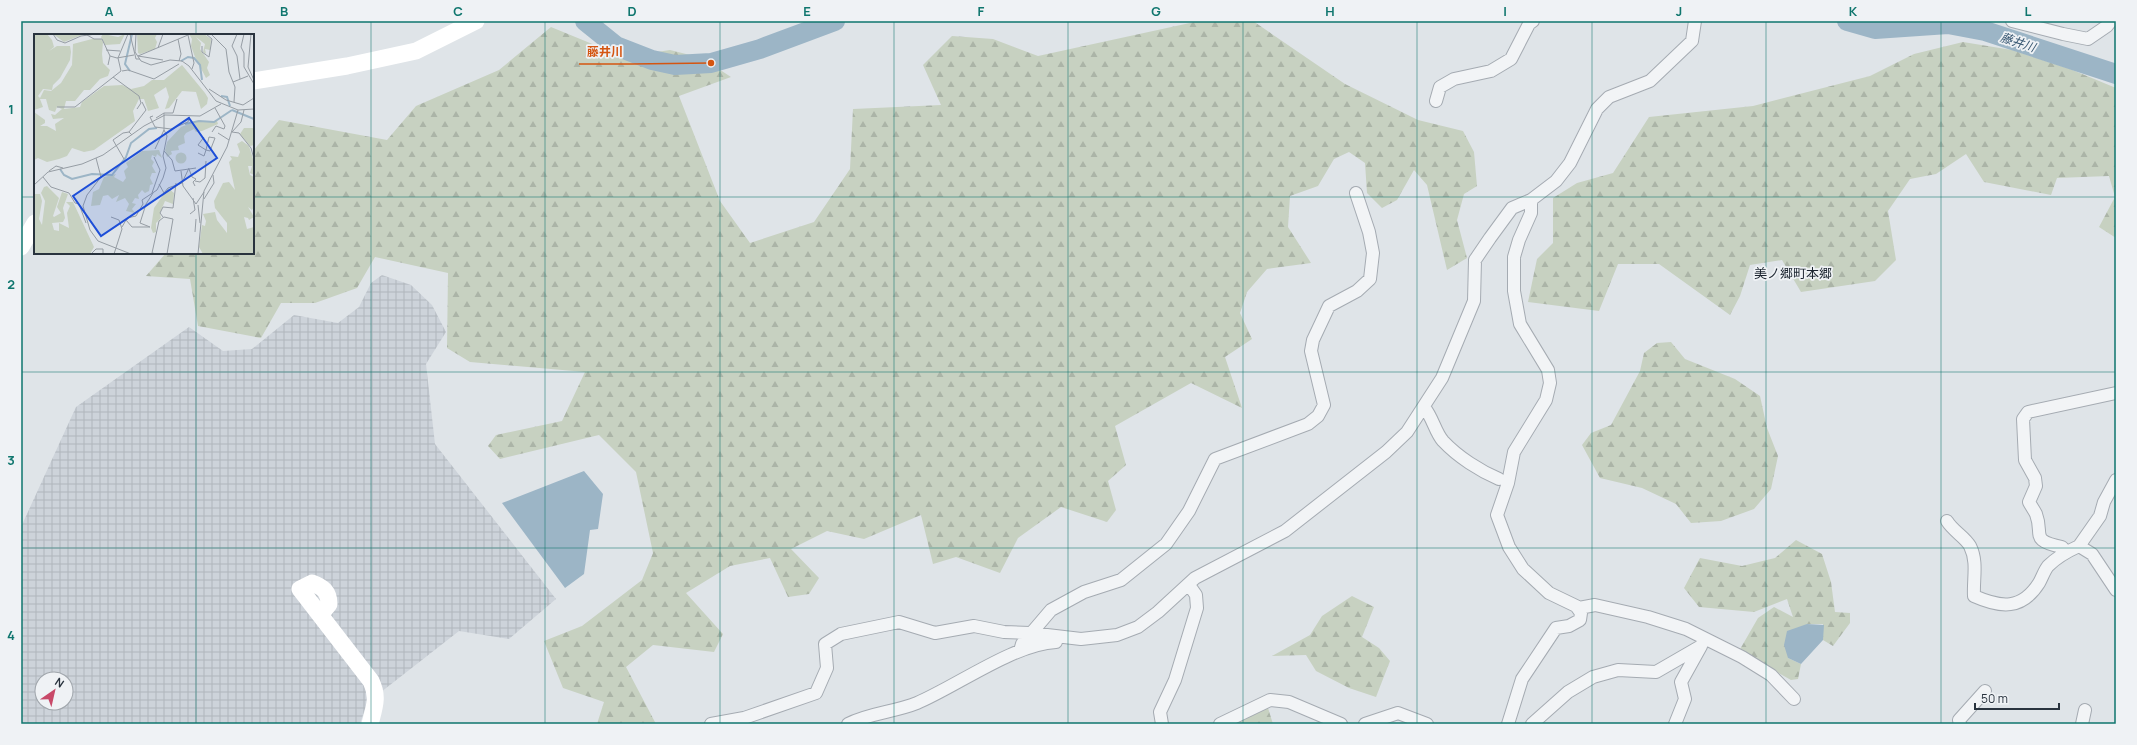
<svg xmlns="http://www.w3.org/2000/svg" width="2137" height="745" viewBox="0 0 2137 745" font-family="Manrope,'Noto Sans JP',sans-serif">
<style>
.industrial{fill:url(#industrial-grid);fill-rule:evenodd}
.forest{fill:url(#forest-firs)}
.water{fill:#9cb5c6}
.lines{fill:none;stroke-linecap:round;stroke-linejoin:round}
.river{stroke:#9cb5c6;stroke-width:20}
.street-casing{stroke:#a5abb2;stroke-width:14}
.street{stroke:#f2f4f6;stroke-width:12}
.secondary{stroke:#fff;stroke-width:17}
.grid{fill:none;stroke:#0f766e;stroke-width:1;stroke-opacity:0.55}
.labels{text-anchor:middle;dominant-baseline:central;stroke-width:3.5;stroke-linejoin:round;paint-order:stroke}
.water-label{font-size:12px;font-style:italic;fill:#355570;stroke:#eff2f5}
.quarter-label{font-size:13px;fill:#1b242f;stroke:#eff2f5}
.inset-river{fill:none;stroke:#9cb5c6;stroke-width:2}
.inset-road{fill:none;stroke:#969da4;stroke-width:1}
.view{fill:#1d4ed8;fill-opacity:0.15;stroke:#1d4ed8;stroke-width:2}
.inset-edge{fill:none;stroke:#29333e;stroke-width:2}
.leader{fill:none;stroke:#d55511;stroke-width:1.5}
.callout-dot{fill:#d55511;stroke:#eff2f5;stroke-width:1.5}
.callout-label{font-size:12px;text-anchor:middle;font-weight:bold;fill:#d55511;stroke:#eff2f5;stroke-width:3.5;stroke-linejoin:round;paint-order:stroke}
.neatline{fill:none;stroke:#0f766e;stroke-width:1.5}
.grid-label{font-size:13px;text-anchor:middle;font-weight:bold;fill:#0f766e}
</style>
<defs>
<pattern id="industrial-grid" width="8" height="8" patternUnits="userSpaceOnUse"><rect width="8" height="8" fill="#cdd3da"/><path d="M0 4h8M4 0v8" fill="none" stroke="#b0b6bc"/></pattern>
<pattern id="forest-firs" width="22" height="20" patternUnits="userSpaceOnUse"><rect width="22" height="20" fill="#c7d1c1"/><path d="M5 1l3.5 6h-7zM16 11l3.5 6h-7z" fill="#abb4a7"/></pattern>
</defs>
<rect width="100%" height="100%" fill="#dfe4e8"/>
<path class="industrial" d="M382,275l29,10 21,20 14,27 -20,32 9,80 121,155 -47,40 -50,-8 -92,72 -7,21h-339v-197l55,-120 113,-80 34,24 29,-2 42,-34 44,8 21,-16 12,-24zM42,679h24v24h-24z"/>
<path class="forest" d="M1199,21h54l92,63 73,36 45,11 11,21 3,34 -13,8 -7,26 10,38 -20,12 -20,-85 -13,-15 -17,30 -15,8 -15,-15 -2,-30 -16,-11 -15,7 -16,27 -28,10 -2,31 23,36 -44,6 -20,23 -7,21 12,26 -27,18 17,51 -51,-25 -76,43 11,39 -18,16 8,29 -9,12 -46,-15 -43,31 -18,35 -44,-16 -23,7 -12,-49 -57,24 -37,-8 -36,18 28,29 -10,16 -21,3 -18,-39 -40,8 -44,27 37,41 -9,18 -61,-7 -27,22 30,57h-59l7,-22 -41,-14 -19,-47 38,-15 60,-46 11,-27 -17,-81 -37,-37 -99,24 -12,-13 8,-11 66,-14 23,-49 -115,-10 -23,-14 1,-75 -73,-16 -18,31 -42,15h-34l-20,35 -63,-12 -8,-47 -44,-3 20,-23h87v-102l26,-31 108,20 29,-34 83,-36 52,-43 73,30 46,-7 32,8 29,19 -52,19 41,105 30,42 64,-21 36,-53 3,-60 88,-4 -18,-40 29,-29 41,3 45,17z
M1963,42l49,8 58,19 46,19v150l-17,-11 16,-30 -6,-21 -52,2 -6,17 -67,-13 -18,-28 -30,20 -26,5 -22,32 8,49 -21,21 -74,11 -19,-32 -32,5 -10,31 -10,19 -71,-51h-41l-19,47 -71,-9 9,-43 16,-16v-45l24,-15 36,-10 36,-56 104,-11 117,-30 44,-22z
M1671,342l14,17 50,20 25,17 7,32 11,28 -7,33 -17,20 -33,12 -30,2 -15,-19 -34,-16 -42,-10 -18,-33 9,-12 20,-8 29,-54 4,-18 13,-10z
M1796,540l26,14 9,28 4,30 15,1v10l-17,23 -10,-6v-16h-16l-19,34 13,6 -3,15 -7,1 -52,-29 19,-33 16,-11 19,10 -6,-18 -33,13 -55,-5 -15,-19 16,-30 42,8 33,-8z
M1352,596l22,11 -12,30 17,11 11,13 -14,36 -27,-9 -33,-17 -10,-16 -34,1 38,-21 12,-19z
M1268,708l5,16h-44z"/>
<path class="water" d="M584,471l19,23 -5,35 -8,1 -6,44 -19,14 -63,-85z
M1807,624l17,1 -1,15 -22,24 -13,-6 -4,-13 3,-14z"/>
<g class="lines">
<path class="river" d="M585,21l31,25 36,14 23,5 36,-2 49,-14 75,-28
M1847,21l28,8 73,-5 37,7 131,43"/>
<g class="street-casing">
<path id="street" d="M2012,21l51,13 25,5 19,-13 4,-5
M1436,101l4,-14 14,-8 37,-8 20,-12 18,-35 4,-3
M1424,407c9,11 11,25 19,34 15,16 37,30 56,38
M1947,521c6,10 18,16 23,25 8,16 3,33 4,50 27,12 48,14 65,-13 3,-5 5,-12 9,-17 8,-8 20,-15 31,-20l13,8 24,36
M2079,546l21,-30 4,-14 12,-22
M2066,552l-4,-5c-33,-7 -18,-12 -26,-33 -2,-4 -5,-8 -7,-12l7,-16 -1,-8 -10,-18 -2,-41 5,-7 88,-19
M1579,608l16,-3 53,12 38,12 56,28 29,18 23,24
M1020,651l2,-7 29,-34 33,-18 37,-12 45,-36 23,-33 26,-52 93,-35 10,-8 6,-11 -13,-54 2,-11 16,-34 28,-15 13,-12 3,-26 -4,-21 -13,-39
M711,724l33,-6 72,-25 11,-25 -2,-24 16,-10 58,-12 36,11 39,-7 30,6 26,1 51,6 36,-4 21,-8 20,-15 37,-34 90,-47 101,-79 21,-20 35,-54 32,-77 1,-41 15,-22 22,-30 19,-8 25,-19 14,-18 27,-54 12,-12 41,-16 42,-40 3,-20
M848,724c21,-11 47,-12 69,-21 40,-17 97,-59 139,-61
M1162,724l-2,-12 15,-32 22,-72 -1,-13 -7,-10
M1220,724l50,-24 19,2 52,22
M1365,724l33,-11 29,11
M1508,724l14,-45 34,-51 13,-2 11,-6 1,-7 -5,-7 -27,-13 -26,-24 -14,-22 -12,-32 11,-32 6,-31 32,-52 4,-17 -2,-13 -28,-46 -6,-33v-34l5,-17 12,-27v-13
M1532,724l36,-32 25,-15 25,-7 38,2 45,-26 3,-7
M1675,724l10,-25 -4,-17 20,-36
M1960,724l-1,-4 26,-29
M2082,724l3,-14"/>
</g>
<use href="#street" class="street"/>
<path class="secondary" d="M253,81l94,-15 69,-15 60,-30
M21,247l14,-24
M320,615l9,-11c0,-12 -6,-17 -17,-21l-12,6 71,92c8,16 3,27 -1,43"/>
</g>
<path class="grid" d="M196,21v14M371,21v703M545,21v703M720,21v703M894,21v703M1068,21v703M1243,21v703M1417,21v703M1592,21v703M1766,21v703M1941,21v703M21,197h14M253,197h1863M196,253v471M21,372h2095M21,548h2095"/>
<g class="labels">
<g class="water-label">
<text transform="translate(2018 42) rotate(18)">藤井川</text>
</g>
<g class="quarter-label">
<text x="1793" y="273">美ノ郷町本郷</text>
</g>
</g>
<g transform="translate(34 34)">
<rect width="220" height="220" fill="#dfe4e8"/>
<path d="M0,0h13l5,6 2,7 -5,4 8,-5h13l1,6 -1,8 -10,18 -7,7 -1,5 -9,-1 -5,7 2,2 4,-8 7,1 10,-8 11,-18 1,-21 19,-5h9l2,3 -1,12 1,9 7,7 -2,6 -8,3 -10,11h-6l-9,11h-9l-2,8 16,-2 2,-5 22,-16 18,-1 9,4 13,-3 8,-6h12l18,-15 23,28 3,5 -1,6 -6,5 -5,-17 -14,-1 -13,17 -4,1 4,-12 -3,-10 -12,8 5,13 -11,3 -4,-12h-5l-6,12 2,10 -41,29 -10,2 -12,-4 -5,8 -8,3 -12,3 -9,-4 -4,2v-48l11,8v3l-5,3h7l9,5 -1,-7 9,-6 -11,1 -2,-5 4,1 7,-6 -5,-2 -2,5 -6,-2 -3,-11h-6l3,8 -9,3zM19,0h29v1l-18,7zM69,0l15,3 7,-3 -5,10 -15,1 -4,-8zM103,0h20l-2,4 2,4 -2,7 -15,5 -2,-1zM155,0h15l7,5 -1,11 -5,-1 1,5 -3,-2 2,-8 -9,-7 5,6 -1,6 9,13 -2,6 3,7 -4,3 -11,-21 -4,-11 1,-7zM163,87h20l1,3 -16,7 -6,1 -2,-3 -8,4 -2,3 1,7 -7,3 1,4 -8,1 1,3 -5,3 -2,-7 2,-8 14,-15zM210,94h10v17l-4,1 -10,-12zM208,107l7,5 5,16v13l-4,-2 2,-7h-4l2,9 4,2v30l-2,3 -4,-3 6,10 -5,3 -1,-2 -4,-1 3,12 7,-2v27h-51l-4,-7 3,-22 3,1 1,-5 -3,-7 12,-2 2,8 10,13v-10l-12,-15 -1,-7 9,-18 6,-1 6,8 -6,-28 3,-3 -2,-3 8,1 2,-5 -3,-8zM125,116l3,8 -5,-4 -1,3 -4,-2 -1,4 3,3 -2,4 4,7h-4l-2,5 3,6 -3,1 -1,6 -4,2 -3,-3 -4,5 1,4 -4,-1 -3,5 4,1 -4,5 3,4 -9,-2 3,-7 -4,-6 -9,4 3,-7 -7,4 -4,-4 -5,1 -3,9 -9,1 2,-14 6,-3 5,-12 12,-3 -2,3 9,5 3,-4 -2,-7 4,-4 -2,-4 16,-12zM141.5 124a5.5 5.5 0 1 1 11 0a5.5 5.5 0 1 1-11 0ZM13,152l12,12 -6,18 1,1 7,-4 -4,-6 5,-15 6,2 -5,14 2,10 -2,4 -11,1 2,7 5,1v-8l10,5 -2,-15 3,-7 -4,-4h7l21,45 -4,7h-56v-60h6l2,7 -3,18 3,6 3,-24 -4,-8 3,-6zM134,154l6,5 -1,11 -8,-3 -5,12 1,5 -5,5v9l-3,1 -2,-5 3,-20z" fill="#c7d1c1"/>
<path class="inset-river" d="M147,27l7,-4 6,1 6,7 2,15M96,37l-5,-7 7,-30M187,62l6,1 3,9M198,76l22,9M151,90l14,-3 15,1 18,-12M26,135l4,6 8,4 20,-5 20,1 14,-18 5,-14 18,-14 8,-1"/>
<path class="inset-road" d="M19,0l4,6 8,3 16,-7 15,-2M96,0l6,25h4M102,0l-1,18 6,9 10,4 19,-5 12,1 7,5 27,35 22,9 16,-1M177,0l15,15 3,23 6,15 -1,15M203,0l-5,12 5,10 3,23M210,0l-3,13 3,6v14l10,17M217,0l-3,33 6,13M53,1l7,4h8l8,17M154,1l6,28 -2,6M144,5l3,15 -2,7M168,12v6l7,5 3,-18 -6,-5M124,14l5,-14M72,16l14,1M129,26l-25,-4 50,-21M74,31l2,-9 7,2 17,-3M88,37l6,-1 26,9 25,-15M79,43l26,19 2,7 -4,6M199,48l15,-6M175,55l17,11 17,5 11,-7M23,73h18l46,-36 -3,-13 10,-24M181,74l10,18 -1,3M130,79h9l4,-14M119,82l-3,1 5,10 16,2 17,-7 1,-5M95,98l17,-22 -4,-8M178,98l4,-6 8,3M198,98l7,1 12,15 3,11M198,98l9,-10 3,-12M184,99l11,7M170,103l-6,8 8,5M121,115l9,-19v-17l-8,5M130,117l8,9 3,11 21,-3M164,119l6,3 2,-6 4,1 5,-13 -6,-1 -3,13M62,124l5,19 -14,18 -4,11 7,24 8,11 33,13M90,125l-11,-19 10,-7 6,-1 3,3M155,135l3,8 4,2 -3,3 2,4M15,137l7,-5 7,2M147,137l2,15 13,18 8,-12M9,143l8,10 18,6 6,10 4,1 7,19M161,147l5,1 5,-4 1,-17M125,150l5,9 4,-5 14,-5 7,-15M0,151l14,-13 34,-8 21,-9 41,-29 21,-11 35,1 21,-12M118,159l8,-23 -6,-13M170,165l10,-16 -1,-8M164,171l2,18M156,180l5,-4 -2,-12M77,183l8,3 3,9 -8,25M129,183l-3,-4 3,-6 10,1 3,-25M93,186v-2l9,-2 7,-12 -1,-4 15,-10 6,-12 3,-10 -3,-12 4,-20 -3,-6M88,193l4,-7 6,7h18l-10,-4 6,-19 7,-11M161,198l1,-13M57,220l5,-5h7v5M123,220l-5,-1 7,-32 5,-4 9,2 -6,35M164,220l6,-63 23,-44 11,-37"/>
<path class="view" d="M155,84l28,40 -116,78 -28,-40z"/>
<rect width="220" height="220" class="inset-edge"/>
</g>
<path class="leader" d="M711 63L631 64H579"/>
<circle class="callout-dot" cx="711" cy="63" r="4"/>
<g class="callout-label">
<text x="605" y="56">藤井川</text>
</g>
<rect width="2137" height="745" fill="none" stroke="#eff2f5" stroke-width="44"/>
<g transform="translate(54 691) rotate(34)"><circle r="19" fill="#eff2f5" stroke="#a0a6ac"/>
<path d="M0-3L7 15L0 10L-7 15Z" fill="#c84969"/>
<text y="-6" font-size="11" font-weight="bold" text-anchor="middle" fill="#29333e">N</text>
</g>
<path d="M1975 703v6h84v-6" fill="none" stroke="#29333e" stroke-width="2"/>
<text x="1981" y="703" font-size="12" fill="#29333e" stroke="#eff2f5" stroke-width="3" paint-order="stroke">50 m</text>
<rect x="22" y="22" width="2093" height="701" class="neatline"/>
<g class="grid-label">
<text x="109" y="16">A</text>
<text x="284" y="16">B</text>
<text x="458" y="16">C</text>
<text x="632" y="16">D</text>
<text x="807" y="16">E</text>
<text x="981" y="16">F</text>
<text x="1156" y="16">G</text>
<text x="1330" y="16">H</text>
<text x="1505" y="16">I</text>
<text x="1679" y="16">J</text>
<text x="1853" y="16">K</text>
<text x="2028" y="16">L</text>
<text x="11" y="114">1</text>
<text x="11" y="289">2</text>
<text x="11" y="465">3</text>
<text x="11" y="640">4</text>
</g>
</svg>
